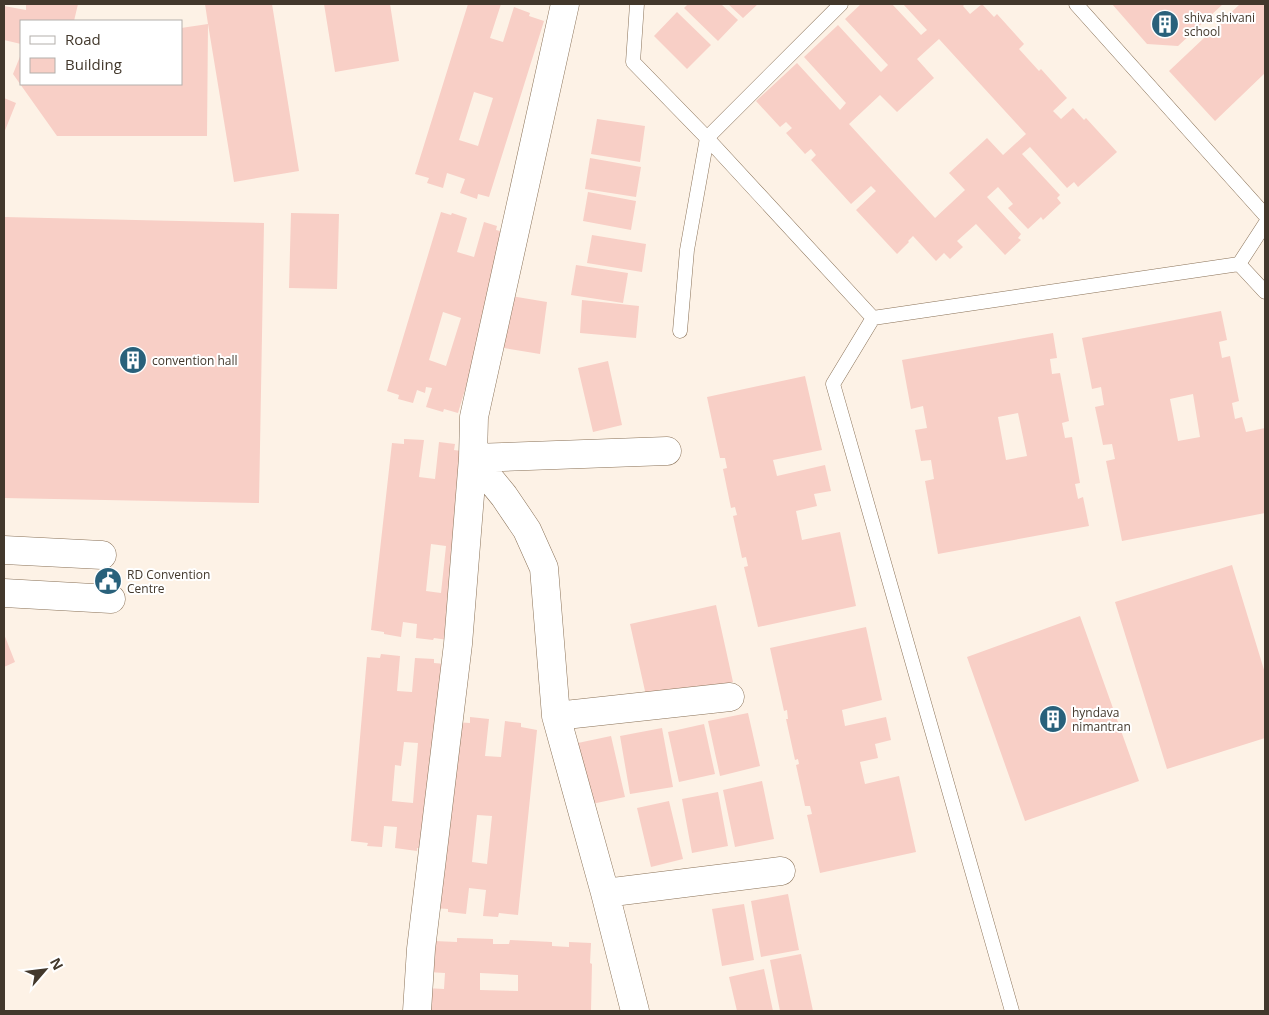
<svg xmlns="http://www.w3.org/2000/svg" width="1269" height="1015" viewBox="0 0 1269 1015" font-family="'Open Sans',sans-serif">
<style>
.building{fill:#f8cfc6;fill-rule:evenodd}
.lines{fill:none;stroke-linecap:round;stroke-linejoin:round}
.service-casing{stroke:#8a7258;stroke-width:15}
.minor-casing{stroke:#8a7258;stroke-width:29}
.service{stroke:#fff;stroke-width:14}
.minor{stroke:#fff;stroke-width:28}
.labels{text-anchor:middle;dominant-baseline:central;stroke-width:4;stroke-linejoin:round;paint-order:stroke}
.poi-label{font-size:12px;fill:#42382c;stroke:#fff;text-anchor:start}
</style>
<rect width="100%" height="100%" fill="#fdf2e6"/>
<path class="building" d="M26,4h52l-4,17h-53v23l-17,-4v-34l22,4z
M205,4h67l27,167 -65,11 -26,-158 -1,112h-150l-44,-62 8,-20v30h160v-56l27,-4z
M324,4h66l9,57 -64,11z
M468,4h33l-11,34 13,4 11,-35 16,6 -1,3 15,5 -55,176 -11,-3 -1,5 -17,-6 5,-14 -18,-6 -4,15 -16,-5 2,-5 -14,-4zM474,92l19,6 -15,48 -19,-6z
M688,4h33l17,16 -20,21 -34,-33z
M728,4h30l-15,14z
M861,4h31l29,31 6,-5 -24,-26h62l-2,2 7,8 12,-10 12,13 3,-3 27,30 -5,5 20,22 2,-2 26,29 -14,13 8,8 12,-11 11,12 2,-2 31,34 -39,35 -4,-5 -7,6 -37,-41 -8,7 38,41 -3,3 4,5 -18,17 -2,-3 -13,12 -20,-21 5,-4 -15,-17 -11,10 34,37 -3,4 3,2 -16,15 -29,-31 -19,17 6,6 -13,12 -6,-6 -8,8 -23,-25 -5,5 1,1 -12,12 -41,-44 20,-19 -5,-5 -20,18 -40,-44 5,-5 -5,-6 -6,5 -19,-21 6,-5 -6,-6 -6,5 -24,-26 41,-38 43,47 6,-7 -42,-46 34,-32 43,47 7,-7 -43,-46zM939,39l87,95 -23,21 -16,-17 -38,35 16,17 -30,28 -86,-94 31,-29 17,17 37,-34 -17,-19z
M1112,4h111l-45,42 -31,-2z
M1240,4h25v69l-50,48 -46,-50z
M677,12l34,33 -24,24 -33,-33z
M4,98l12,5 -12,30z
M597,119l48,7 -5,36 -49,-8z
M590,158l51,9 -5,30 -51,-8z
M588,192l48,9 -5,29 -48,-9z
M441,212l10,3 1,-2 15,5 -10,34 17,5 10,-35 13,4 -1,4 16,4 -54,179 -14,-4 -1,3 -17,-5 6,-19 -6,-1 -1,6 -8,-3 -4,13 -15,-4 1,-4 -12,-4zM443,312l18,6 -15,48 -17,-6z
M291,213l48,1 -2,75 -48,-1z
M4,217l260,6 -5,280 -255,-5z
M592,235l54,9 -4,28 -55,-9z
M576,265l52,8 -5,30 -52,-8z
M505,295l42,7 -7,52 -42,-7z
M582,300l57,6 -3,32 -56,-5z
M1221,311l6,29 -8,2 3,16 8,-2 9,45 -7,2 3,16 7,-2 4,15 19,-4v85l-143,28 -16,-80 9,-2 -3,-15 -9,1 -8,-38 9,-2 -3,-18 -9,2 -10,-51zM1193,394l7,43 -22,4 -8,-42z
M1053,333l4,25 -7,1 2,15 8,-1 9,48 -7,2 3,15 7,-1 8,46 -5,1 3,15 5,-2 6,29 -151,28 -13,-73 9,-2 -3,-19 -10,1 -6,-31 12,-2 -4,-22 -12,3 -9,-49zM1018,413l9,43 -21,4 -8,-43z
M608,361l14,64 -29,7 -15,-64z
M805,376l17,74 -49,10 4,16 48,-11 6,26 -17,3 3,12 -21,5 6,29 38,-8 16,74 -98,21 -14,-60 4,-1 -2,-9 -4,1 -9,-42 4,-1 -2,-8 -4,1 -8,-39 4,-1 -2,-10h-5l-13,-61z
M404,439l20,1 -5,37 16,2 4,-37 16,2 -1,6 15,2 -21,188 -14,-2 -1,2 -17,-2 1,-14 -14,-2 -2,15 -17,-3v-2l-13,-2 21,-187 12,1zM431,544l15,2 -5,47 -15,-2z
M1232,565l33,108v65l-98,31 -52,-167z
M716,605l17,77 -86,18 -17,-76z
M1080,616l59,165 -114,40 -58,-164z
M866,627l16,73 -40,10 3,16 41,-9 5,23 -16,4 3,14 -18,4 5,22 34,-8 17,76 -96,21 -13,-58 5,-1 -2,-8h-5l-9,-41 3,-1 -1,-5 -3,1 -9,-41h2l-1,-9 -3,1 -14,-63z
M4,634l11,28 -11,5z
M381,654l19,2 -3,35 15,1 3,-34 19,1v4l12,1 -17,185 -12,-1v3l-22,-3 2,-21 -13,-1 -2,21 -15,-1 1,-3 -17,-2 16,-184 13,1zM404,742l14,1 -5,60 -21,-2 3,-36 6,1z
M748,713l12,53 -40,10 -12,-55z
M470,717l19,2 -4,37 16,1 4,-36 16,2v4l16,3 -19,185 -19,-2 -1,4 -15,-1 3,-26 -17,-2 -3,26 -18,-2v-3l-13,-1 20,-186 15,1zM477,815l15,1 -5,48 -15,-2z
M704,724l11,50 -36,8 -11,-50z
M662,728l11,59 -43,7 -10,-58z
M611,736l14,61 -38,8 -14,-61z
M762,781l12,58 -39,8 -12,-57z
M718,792l10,54 -36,7 -10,-54z
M669,801l14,58 -32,8 -14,-59z
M788,894l11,56 -38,7 -10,-56z
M744,904l10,56 -32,6 -10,-57z
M457,938l36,1v5h16l1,-4 42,2v4l17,1v-5l22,1 -1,20 2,1 -1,47h-160v-5l-5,-1v-17l18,1 1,-16 -18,-1 7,-31 23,1zM480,973l38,2v16l-38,-1z
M801,954l12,57h-33l-10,-51z
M764,969l9,42h-36l-8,-34z"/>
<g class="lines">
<g class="service-casing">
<path id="service" d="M637,4l-4,58 74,76 134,-134
M1076,4l189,211
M707,138l166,180 -40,66 179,627
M1239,264l26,-40
M873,318l366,-54 26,28
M680,331l7,-81 20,-112"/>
</g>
<g class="minor-casing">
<path id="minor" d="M473,458l31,38 23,34 17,38 12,148 49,177 30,118
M473,458l194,-7
M4,550l98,5
M4,593l107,6
M556,716l174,-19
M605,893l176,-22
M417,1011l4,-62 37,-305 15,-186 1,-41 91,-413"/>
</g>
<use href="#service" class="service"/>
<use href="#minor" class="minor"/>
</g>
<defs>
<g id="building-disc" transform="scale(1.4375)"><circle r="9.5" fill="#29617b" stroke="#fff"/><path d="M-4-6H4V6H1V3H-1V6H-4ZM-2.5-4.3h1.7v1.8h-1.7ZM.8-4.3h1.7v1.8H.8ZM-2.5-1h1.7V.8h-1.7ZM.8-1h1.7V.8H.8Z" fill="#fff"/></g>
<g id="civic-disc" transform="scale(1.4375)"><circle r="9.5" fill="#29617b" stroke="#fff"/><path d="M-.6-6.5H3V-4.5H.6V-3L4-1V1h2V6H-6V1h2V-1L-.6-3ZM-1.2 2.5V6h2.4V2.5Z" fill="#fff"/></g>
</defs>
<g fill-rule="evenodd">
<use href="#building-disc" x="1165" y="24"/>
<use href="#building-disc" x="133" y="360"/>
<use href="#civic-disc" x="108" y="581"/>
<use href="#building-disc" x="1053" y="719"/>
</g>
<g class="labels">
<g class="poi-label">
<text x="1184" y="17">shiva shivani<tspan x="1184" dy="14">school</tspan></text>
<text x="152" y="360">convention hall</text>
<text x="127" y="574">RD Convention<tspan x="127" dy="14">Centre</tspan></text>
<text x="1072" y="712">hyndava<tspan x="1072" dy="14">nimantran</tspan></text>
</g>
</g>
<rect width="1269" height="1015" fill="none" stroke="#42382c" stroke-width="10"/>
<rect x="20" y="20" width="162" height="65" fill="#ffffff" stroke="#b3afab"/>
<rect x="30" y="36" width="25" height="8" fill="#ffffff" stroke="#b3afab"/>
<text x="65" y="45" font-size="15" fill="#42382c">Road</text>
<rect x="30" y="58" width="25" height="15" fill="#f8cfc6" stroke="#b3afab"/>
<text x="65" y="70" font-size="15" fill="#42382c">Building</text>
<g transform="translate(45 970) rotate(62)" stroke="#ffffff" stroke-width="4" paint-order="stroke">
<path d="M0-4L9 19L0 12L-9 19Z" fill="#42382c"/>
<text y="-8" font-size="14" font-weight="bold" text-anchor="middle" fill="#42382c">N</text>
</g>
</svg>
